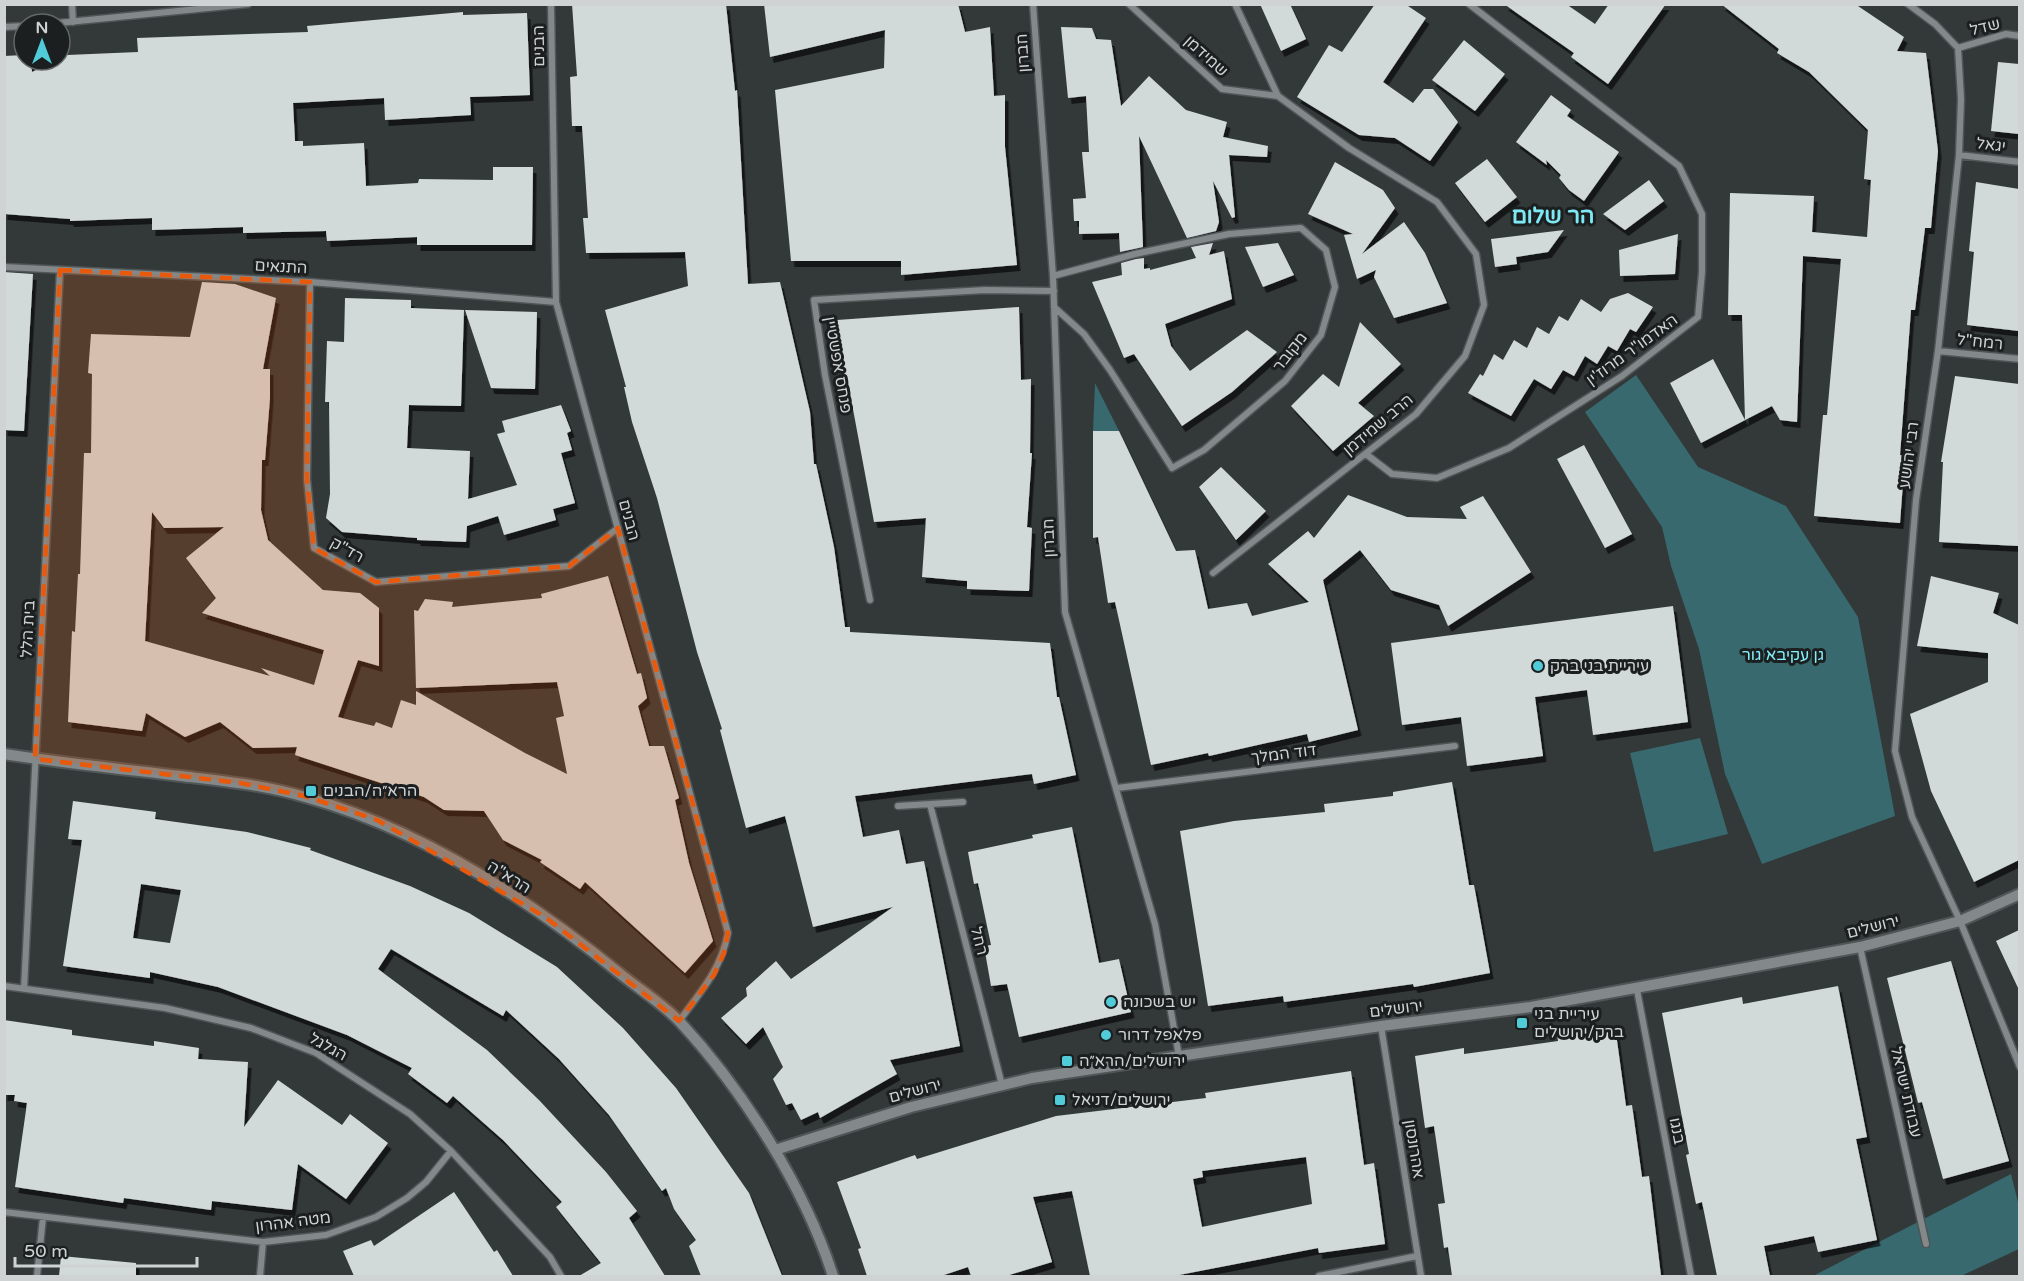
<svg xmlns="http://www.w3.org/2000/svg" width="2024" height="1281" viewBox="0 0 2024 1281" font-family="'Varela Round','Noto Sans Hebrew',sans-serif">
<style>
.green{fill:#37696f}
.building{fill:#d2d9d9;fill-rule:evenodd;filter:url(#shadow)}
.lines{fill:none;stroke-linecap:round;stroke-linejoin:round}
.minor-casing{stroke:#505556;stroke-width:9}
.tertiary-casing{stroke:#505556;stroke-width:14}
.minor{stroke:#83898a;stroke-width:6}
.tertiary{stroke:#83898a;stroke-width:10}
.marked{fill:#e8590c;fill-opacity:0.2;stroke:#e8590c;stroke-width:4.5;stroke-dasharray:12 8;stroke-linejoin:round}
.poi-dot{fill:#52cbd9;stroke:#1c1f1f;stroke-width:2}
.labels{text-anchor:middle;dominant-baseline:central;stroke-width:6;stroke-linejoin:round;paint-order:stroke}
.street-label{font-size:16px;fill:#cfd3d3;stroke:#1c1f1f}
.park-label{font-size:16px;fill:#83effb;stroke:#1c1f1f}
.poi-label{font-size:16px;fill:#cfd3d3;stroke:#1c1f1f;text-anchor:start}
.district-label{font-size:22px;font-weight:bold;fill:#7ee9f5;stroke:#1c1f1f}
</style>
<defs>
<filter id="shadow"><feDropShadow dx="3.5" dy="6" stdDeviation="0" flood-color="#0009"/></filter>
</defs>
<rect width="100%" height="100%" fill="#333839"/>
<path class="green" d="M1636,375l62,92 88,39 72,111 37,199 -133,48 -37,-90 -26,-125 -28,-83 -9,-39 -77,-115z
M1095,383l24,48h-26z
M1700,738l28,96 -74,18 -24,-99z
M2011,1174l8,32v43l-58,27h-148z"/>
<path class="building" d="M572,4h154l9,87 2,-1 11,194 32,-2 30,130 4,52h2l18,83 11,80h5v5l200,11 7,54h2l17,78 -42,9 -2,-10 -177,22 8,41 36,-7 7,34 18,-3 36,185 -70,14 7,14 -77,44 -2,-6 -17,8 -9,-17 -6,2 -13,-26 10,-12 -20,-40 -17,17 -25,-26 26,-22 -1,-8 30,-27 15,18 102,-72 -80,20 -28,-111 -39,12 -26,-98 2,-1 -25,-77 -40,-154 -25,-76 -8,-35h2l-21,-77 83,-24 -3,-34 -99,1 -3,-35h5l-6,-92h-10l-2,-49 7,-1z
M764,4h194l7,28 25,-5 4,69 11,-1v52l12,118 -116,10v-14h-110l-16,-171 109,-22 1,-38 -115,27z
M1260,4h30l16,35 -25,12z
M1375,4h30l21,14 -43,64 30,21 11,-14h9l25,33 -28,39 -35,-23 -36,-3 -62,-38 32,-52 13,7z
M1504,4h62l29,20 14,-20h57l-58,80 -37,-27 3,-4z
M1721,4h134l49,33 -7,14 29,2 12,98 -7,77h-6l-10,82h-4l-11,145 5,1 -5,67 -86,-7 9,-101h4l14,-156 -38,-3 -6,166 -17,-2 -8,-14 -71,37 -31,-60 43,-24 32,61 -3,-105h-14l2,-122 84,3 -2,36 55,5 4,-57 -7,-1 4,-49 -59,-58 -32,-19 2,-4z
M463,12v3l64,-2 3,82 -60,2 1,18 -86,5 -1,-22 -91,5 2,38h8v5l61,-3 2,43 52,-3 1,-4 74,1v-13h40l-1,78h-115v-8l-90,4 -1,-10 -83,2v-6l-91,3v-12l-82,3v-2l-66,-5v-158l20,-1v5h7l1,12 35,-17 71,-3 -1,-14 171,-6 -1,-6z
M1061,27l31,1 4,11 15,1 10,66 28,-30 37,34 41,12 -4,15 45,9 -1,11 -38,-2 6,62 -3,1 -19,-37 6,41 -3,9 -29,7 -48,-102 4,111 -23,5 -1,-19 -40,1v-13h-5l-1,-22 13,-1 -4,-46h7l-3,-56 -18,2z
M1464,40l41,34 -30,37 -43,-31z
M1998,62l21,2v70l-28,-3z
M1551,95l20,15 -4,6 52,36 -35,49 -15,-11 -10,-12 2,-3 -15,-15 1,5 -31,-23z
M1487,159l30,38 -32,25 -30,-39z
M1335,162l48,28 12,18 -33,46 42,-32 21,31 22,50 -53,15 -20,-41 2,-7 -19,9 -13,-44 9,-1 -45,-20z
M1649,180l15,21 -39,29 -22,-16z
M1976,182l43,7v142l-52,-6 7,-73 -5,-1z
M1564,230l-16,22 -32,5 1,7 -22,3 -4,-28z
M1678,234l-3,40 -55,2 -1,-26z
M1213,243l-4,12 15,-4 8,48 -67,25 6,22 19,25 57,-41 30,22 -45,40 -50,34 -48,-72 -10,4 -32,-76 30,-7 -1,-12 15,-4 8,-1v11l6,-1v2l46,-12 -5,-11z
M1278,243l16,32 -31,12 -18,-40z
M4,272l29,2 -9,157 -20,-1z
M202,282l33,2 41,14 -13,71h7v29l-5,62h-3l-1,50 7,30 55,50 37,3 19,15v58l-21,-6 -20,57 36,9 2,-4 16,6 9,-28 15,5v-14l109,62 42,21 -11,-56 8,-2 -7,-34 -141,6 -2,-78 4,1 7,-12 28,3 -1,5 90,-9 -1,-4 67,-18 29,98 4,-1 6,25 -9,8 11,40h15l15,52 -4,2 14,63 24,78 -28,32 -100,-91 -5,7 -40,-27 2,-2 -39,-20 -19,-29 -40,-1 -20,-13 -129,-42 2,-8 -44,1 -33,-26 -35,15 -39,-24 -4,18 -74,-9 4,-91 3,1 3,-58h2l4,-121h7l1,-79 -4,-1 3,-39 99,3zM152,512l12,16 60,-1 -38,31 30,40 -14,15 122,37 -10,35 -53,-17 9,8 -125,-35z
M1628,293l25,14 -17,25 -6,-3 -13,22 -9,-5 -11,18 -12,-8 -11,20 -11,-6 -12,19 -17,-10 -23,37 -43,-23 12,-19 3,2 11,-22 9,6 11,-20 13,8 10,-21 12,7 10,-18 9,5 13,-22 20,13 9,-13z
M345,298l66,2v8l53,2 -3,96 -52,-1 -2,43 63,3 -2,48 49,-14 -20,-51 8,-2 -3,-11 59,-16 10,26 -4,2 5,17 -11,3 14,50 -22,6 3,11 -52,15 -6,-19 -31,10 -1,16 -49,-2v-2l-75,-6 -16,-14 4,-24 -1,-92h-4l2,-61 17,1z
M1019,307l2,73 10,-1 -1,74h2l-5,74 5,1 -3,63 -62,-2v-8l-45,-4 4,-59 -52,4 -27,-145 -4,1 -6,-58z
M465,310l72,2 -2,77 -44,-1z
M1360,322l41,42 -43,39 16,13 -41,35 -42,-45 32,-32 16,13z
M1955,376l64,8v162l-80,-4 4,-80h-2z
M1093,431h26l57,120 19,-1 13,59 39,-6 5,13 57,-14 -41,-38 40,-33 6,7 34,-43 59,22 60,2 -7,-12 23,-11 48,76 -83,54 -9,-21 -48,-15 -31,-40 -37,30 35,150 -49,12 -2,-8 -98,22 -1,-3 -57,12 -36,-163 -7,1 -10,-66 -5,1z
M1584,445l48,89 -27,14 -48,-89z
M1221,467l45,44 -30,29 -37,-53z
M1931,576l68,17 -6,20 26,12v235l-45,22 -43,-91 -21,-77 78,-32v-29l-71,-7z
M1673,606l15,116 -95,13 -6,-45 -52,7 8,59 -76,10 -6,-49 -59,8 -11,-82z
M1452,782l17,103h5l16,88 -76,14 -1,-3 -129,18 -1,-6 -75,10 -28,-175 54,-10 91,-9 -1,-8 69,-8v-4z
M73,801l83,11 -1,7 92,13 64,16 -1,2 100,36 59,27 88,54 66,61 53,60 73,105 33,83h-81l-12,-30 7,-6 -22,-31 -8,-21 -4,3 -53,-76 -50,-56 -53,-49 -3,6 -112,-67 -13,20 109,81 52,50 67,72 31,39 -8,7 36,58h-86l22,-13 -45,-56 6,-5 -59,-62 -50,-44 -6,7 -39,-29 4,-6 -65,-33 -129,-48 -68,-15v6l-87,-12 19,-126 -14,-1zM141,884l40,6 -11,53 -37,-5z
M1072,827l27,136 20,-4 12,53 -112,25 -12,-53 -16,2 -7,-40 7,-1 -13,-62 -4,1 -6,-32 65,-14 -1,-3z
M2019,930v60l-23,-49z
M1951,961l58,200 -66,18 -21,-77 -4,1 -31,-125z
M1838,986l29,151 -11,2 21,101 -59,12 -4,-16 -50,10 6,30h-53l-15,-74 -6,2 -10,-49 3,-1 -27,-141 80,-16 1,7z
M4,1020l68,10v5l82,11v-5l45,7 -1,11 50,3 -4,65 34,-47 64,45 8,-11 38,29 -42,56 -48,-35 -6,46 -80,-9 -1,9 -87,-12 -1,5 -108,-16 12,-84 -13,-2 1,-6h-11z
M1615,1026l11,80 6,-1 10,72 7,-1 12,100h-209l-4,-29 -4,1 -6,-44 7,-1 -11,-77 -9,2 -10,-72 49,-8v6l94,-13 -1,-7z
M1351,1071l13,94 10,-2 11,81 -66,9 -1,-5 -144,28h-84l-18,-85 -39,6 19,65 -46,14h-35l-3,-9 -27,9h-74l-9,-27 3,-1 -24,-66 78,-27 2,4 139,-43 150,-18 -1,-5zM1306,1157l6,47 -110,23 -9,-48 10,-2 -1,-6z
M454,1192l40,60 3,-2 16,26h-159l-11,-25 28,-11 3,6z
M61,1256l75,7v13h-77z"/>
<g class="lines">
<g class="minor-casing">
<path id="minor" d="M72,4l1,18
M551,4l5,298 172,631c-7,36 -27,59 -49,88
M1033,4l20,272 12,336 90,312 24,132
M1129,4l93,85 56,7
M1908,4l27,20 23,24 3,51 -2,56 -21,196 -22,149 -21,251 17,66 48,104 60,146
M48,24l200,-20
M4,27l20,-1
M1958,48l48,-14 14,2
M1959,155l61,7
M4,267l306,15 246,20
M1053,276l82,-22 94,-20 72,-6 25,22 9,37 -14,48 -36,46 -81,69 -32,18 -62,-98 -26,-36 -30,-27
M310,282l-3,197 7,69 62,34 193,-16 49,-38
M1938,351l82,8
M1366,454l26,20 45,4 72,-30 113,-72 76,-59 4,-45v-58l-23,-48 -210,-162
M1213,573l203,-159 49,-58 19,-51 -8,-51 -39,-52 -88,-54 -71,-52 -43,-92
M870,600l-45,-225 -11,-75 171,-10 69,1
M1117,788l338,-42
M930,804l72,281
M898,806l65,-4
M1860,947l66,297
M4,986l161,22 86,20 65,25 94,61 41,37 99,106 11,19
M24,989l36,-719
M1637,990l54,286
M1381,1026l40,250
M4,1212l259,30 63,-7 50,-18 31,-19 19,-16 25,-31
M37,1276l6,-59
M260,1276l3,-34
M1319,1276l98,-20"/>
</g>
<g class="tertiary-casing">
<path id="tertiary" d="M4,754c59,9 118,15 177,22 42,5 84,9 124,21 117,32 225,103 318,179 19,15 41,29 57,46 63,68 125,166 153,254
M775,1150l136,-43 121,-29 349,-52 150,-19 329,-60 100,-26 60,-27"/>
</g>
<use href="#minor" class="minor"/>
<use href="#tertiary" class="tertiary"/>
</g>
<path class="marked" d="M60,270l250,12 -3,197 7,69 62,34 193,-16 49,-38 110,405 -4,20 -10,22 -35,46 -134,-104 -168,-97 -73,-24 -64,-13 -205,-24z"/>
<g class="poi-dot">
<circle cx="1538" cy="666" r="6"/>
<rect x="305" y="785" width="12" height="12" rx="3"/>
<circle cx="1111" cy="1002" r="6"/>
<rect x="1516" y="1017" width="12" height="12" rx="3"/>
<circle cx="1106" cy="1035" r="6"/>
<rect x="1061" y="1055" width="12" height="12" rx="3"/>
<rect x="1054" y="1094" width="12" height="12" rx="3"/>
</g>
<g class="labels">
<g class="street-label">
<text transform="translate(1985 27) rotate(-14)">שדל</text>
<text transform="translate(539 46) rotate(-91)">הבנים</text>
<text transform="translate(1023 53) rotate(-94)">חברון</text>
<text transform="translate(1206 56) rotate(42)">שמידמן</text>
<text transform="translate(1991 145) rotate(7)">יגאל</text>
<text transform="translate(281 267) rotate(3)">התנאים</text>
<text transform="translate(1980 342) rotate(6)">רמח"ל</text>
<text transform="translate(1632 350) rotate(-36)">האדמו"ר מרוז'ין</text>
<text transform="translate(1290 352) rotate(-52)">מקובר</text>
<text transform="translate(838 365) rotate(80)">פנחס אפשטיין</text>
<text transform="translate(1378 425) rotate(-40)">הרב שמידמן</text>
<text transform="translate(1909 455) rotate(-82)">רבי יהושע</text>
<text transform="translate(629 520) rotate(75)">הבנים</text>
<text transform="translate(1049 538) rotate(-92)">חברון</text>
<text transform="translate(347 550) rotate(29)">רד"ק</text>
<text transform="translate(28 629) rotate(-87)">בית הלל</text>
<text transform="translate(1284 754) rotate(-7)">דוד המלך</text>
<text transform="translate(509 877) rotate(32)">הרא"ה</text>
<text transform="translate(1873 927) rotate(-14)">ירושלים</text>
<text transform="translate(979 941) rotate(76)">רחל</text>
<text transform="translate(1396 1009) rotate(-7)">ירושלים</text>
<text transform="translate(328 1047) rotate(29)">הגלגל</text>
<text transform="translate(915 1091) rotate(-15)">ירושלים</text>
<text transform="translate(1906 1092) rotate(77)">עבודת ישראל</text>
<text transform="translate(1677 1131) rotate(79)">בנגו</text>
<text transform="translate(1414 1149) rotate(81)">אהרונסון</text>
<text transform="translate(293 1222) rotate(-7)">מטה אהרון</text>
</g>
<g class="park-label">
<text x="1783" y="655">גן עקיבא גור</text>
</g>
<g class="poi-label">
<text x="1550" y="666">עיריית בני ברק</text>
<text x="323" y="791">הרא״ה/הבנים</text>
<text x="1123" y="1002">יש בשכונה</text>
<text x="1534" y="1014">עיריית בני<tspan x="1534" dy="18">ברק/ירושלים</tspan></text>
<text x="1118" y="1035">פלאפל דרור</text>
<text x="1079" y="1061">ירושלים/הרא״ה</text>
<text x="1072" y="1100">ירושלים/דניאל</text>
</g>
<g class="district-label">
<text x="1553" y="216">הר שלום</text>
</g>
</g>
<rect width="2024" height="1281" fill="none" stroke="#cfd3d3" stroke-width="12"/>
<g transform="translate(42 42)"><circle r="28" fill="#1c1f1f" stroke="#646767" stroke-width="1.5"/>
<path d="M0-4.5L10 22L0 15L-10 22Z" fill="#52cbd9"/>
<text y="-9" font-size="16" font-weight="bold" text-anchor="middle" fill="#cfd3d3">N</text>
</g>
<path d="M15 1257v9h182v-9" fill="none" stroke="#cfd3d3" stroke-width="3"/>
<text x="24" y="1257" font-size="18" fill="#cfd3d3" stroke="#1c1f1f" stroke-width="4.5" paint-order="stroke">50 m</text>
</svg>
